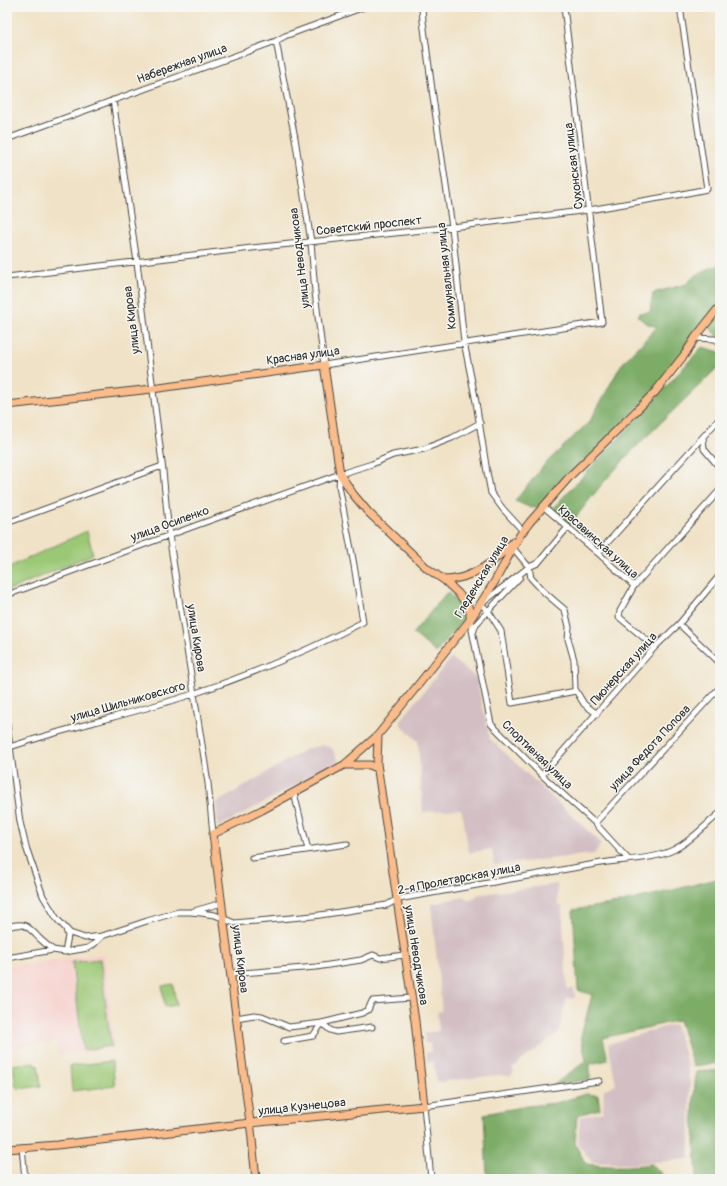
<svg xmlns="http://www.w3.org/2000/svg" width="727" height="1186" viewBox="0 0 727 1186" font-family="Pangolin,sans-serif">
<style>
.built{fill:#f7d0cc}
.industrial{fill:#d2bec3}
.green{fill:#9bc875;stroke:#637a50}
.forest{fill:#7cac66;stroke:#546c48}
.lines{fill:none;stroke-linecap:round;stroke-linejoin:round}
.minor-casing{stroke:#494642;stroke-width:7}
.major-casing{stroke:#494642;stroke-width:9}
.minor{stroke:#fff;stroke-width:5}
.major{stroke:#f9bc8a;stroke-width:7}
.labels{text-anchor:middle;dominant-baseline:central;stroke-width:3;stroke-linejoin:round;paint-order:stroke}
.street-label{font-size:12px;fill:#2b2b2b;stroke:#f6f6f2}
</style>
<rect width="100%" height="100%" fill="#f6f6f2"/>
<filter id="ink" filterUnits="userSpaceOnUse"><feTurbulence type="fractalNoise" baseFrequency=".025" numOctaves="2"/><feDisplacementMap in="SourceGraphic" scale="8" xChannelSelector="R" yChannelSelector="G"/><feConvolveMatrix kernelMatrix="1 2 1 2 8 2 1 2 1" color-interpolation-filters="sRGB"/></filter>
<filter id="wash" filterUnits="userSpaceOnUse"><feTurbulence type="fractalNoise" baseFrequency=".012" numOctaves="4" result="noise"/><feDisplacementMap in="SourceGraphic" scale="16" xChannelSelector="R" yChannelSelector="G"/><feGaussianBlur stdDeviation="0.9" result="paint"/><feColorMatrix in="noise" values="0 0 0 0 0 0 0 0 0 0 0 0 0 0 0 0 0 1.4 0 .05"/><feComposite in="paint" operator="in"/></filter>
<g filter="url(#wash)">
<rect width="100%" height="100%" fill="#f0e2c6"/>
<path class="built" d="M104,954l11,94 -57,7 -2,-13 -49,7v-82z"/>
<path class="industrial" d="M451,658l25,20 14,61 111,104 -3,6 -4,5 -100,11 -2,-16 -23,4 -7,-42 -2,-2 -37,3 -5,-71 -17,-16v-5z
M324,745l8,3 7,14 -121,65 -2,-24 92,-55z
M557,884l1,22h4l5,83h7l1,9 -9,1 -7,33 -47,36 2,4 -4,4 -13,-1 -59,7v-1h-2l-3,-19h-6l-1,-9 5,-1 -1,-9h-5v-10l14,-2 -2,-19 5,-1 -11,-107 34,-7 1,3 11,-2 -1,-3z
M674,1024l4,9 7,23 5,27v76l-59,5 -39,-2 -14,-18 2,-27 23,-5 1,-23 5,-1 7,-4 -8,-40z"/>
<path class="green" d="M87,531l6,23 -86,37v-23z
M100,959l11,87 -28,4 -11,-88z
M173,984l3,21 -11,2 -3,-21z
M112,1061l3,25 -43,5 -2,-25z
M35,1062l1,4 2,-1 3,21 -23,3 -1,-2h-1l-3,-22z"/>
<path class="forest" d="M720,265v41l-51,68 -126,132 -12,2 -16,-7 29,-36 46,-44 31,-56 36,-38 -9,-3 -10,-7 1,-4 11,-1 3,-19 33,-9 9,-8 15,-8z
M720,312v26c-4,-4 -11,-8 -10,-13z
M702,347l18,5v13l-86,84 -32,35 -34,43 -18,-16 89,-94z
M447,592l13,12 4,9 -1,7 -27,33 -23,-20z
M720,878v185l-27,3 -14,-46 -76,18 5,22 -18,4v15l-38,7 34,-25 -5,-25 11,-41 -14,-5 -5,-80 45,-7 39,-9z
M720,1070v109h-23l-4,-68 3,-39z
M586,1094l12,1 2,14 -23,6 -2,29 11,20c22,3 44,3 66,0l14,15h-179l-3,-65 43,-8 29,-3z"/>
</g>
<g filter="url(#ink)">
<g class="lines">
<g class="minor-casing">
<path id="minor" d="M422,7l1,14 10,76 19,130 12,115 12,60 11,70 4,21 12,16 20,22
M276,41l19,97 16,104 4,50 9,73 278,-43 -38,-315
M113,100l24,162 26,209 6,64 39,248 5,51
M7,139l269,-98 9,-5 79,-29
M7,277l245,-29 200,-21 137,-17 88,-15 30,-6 -27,-182
M695,338l20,1 5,3
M703,437l1,12 16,19
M543,506l55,47 36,33 -14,25 -1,6 36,30
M7,523l155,-57
M568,527l-30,36 -9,4 -48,37 8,8 12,19 11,72 64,-12
M513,548l16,19 2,11 13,14 21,18 4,17 -1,12 6,21 1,29 9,15 13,10
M598,553l122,-135
M634,586l86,-96
M7,595l193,-71 140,-50 32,-10 21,-9 31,-6 28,-11 28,-15
M470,620l21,104 54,54 50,45 33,36
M679,624l41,39
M473,633l3,-9 44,-47
M7,724l13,98 6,25 17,49 14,23 13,14 15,5 17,-2
M7,748c61,-21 125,-34 186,-54 59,-20 115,-43 170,-72l-9,-57 -15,-79 1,-12
M542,775l113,-128 24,-23 41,-49
M294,793l14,57
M595,823l125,-136
M252,858l95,-14
M194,911l28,-8
M7,927c17,-5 20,-2 31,10 5,5 10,9 15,13
M65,952l3,-16 -2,-7
M7,958l46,-8 12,2 23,-4 6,-4 8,-8 45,-15 31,-9h12l11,1 14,2 19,8 79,-7 74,-11 9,-5 8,-2c66,-12 131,-23 197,-35 23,-4 54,-3 74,-14 18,-9 30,-24 45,-36
M230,974l86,-7 45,-7 12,-5 7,3 25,-3
M236,1018l18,-3 8,1 27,11 33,-4 40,-10 6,-3 4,-9 39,-3
M284,1041l29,-5 9,-13 8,7 6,2 36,-5
M22,1147l3,32
M431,1179l-7,-73 175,-25"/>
</g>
<g class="major-casing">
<path id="major" d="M7,405l145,-16 172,-24 16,109 13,20 15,18 60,57 16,11 14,13 10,13 2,7v7
M444,580c27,0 52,-19 69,-38
M344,765h26l7,3
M7,1149l50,-4 193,-22 174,-17 -9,-85 -38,-257 1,-29
M256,1179l-5,-49 -25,-191 -13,-105 49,-24 82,-45 34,-30 92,-115 25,-39 25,-46 10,-13 41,-47 28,-27 56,-56 30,-38 10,-16 25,-32"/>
</g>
<use href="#minor" class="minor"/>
<use href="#major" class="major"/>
</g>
</g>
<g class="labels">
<g class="street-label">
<text transform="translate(182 64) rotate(-20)">Набережная улица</text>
<text transform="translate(574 166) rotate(-97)">Сухонская улица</text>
<text transform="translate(369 226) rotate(-6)">Советский проспект</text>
<text transform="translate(300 258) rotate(-97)">улица Неводчикова</text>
<text transform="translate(447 276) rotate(-96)">Коммунальная улица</text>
<text transform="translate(132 320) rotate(-97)">улица Кирова</text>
<text transform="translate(303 356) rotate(-8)">Красная улица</text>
<text transform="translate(170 524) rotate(-20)">улица Осипенко</text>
<text transform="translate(598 542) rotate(42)">Красавинская улица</text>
<text transform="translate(482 577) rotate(-59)">Гледенская улица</text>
<text transform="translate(196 638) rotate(81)">улица Кирова</text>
<text transform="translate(624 669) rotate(-48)">Пионерская улица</text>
<text transform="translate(128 702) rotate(-16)">улица Шильниковского</text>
<text transform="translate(650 748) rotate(-47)">улица Федота Попова</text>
<text transform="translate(537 755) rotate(44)">Спортивная улица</text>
<text transform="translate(459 879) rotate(-11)">2-я Пролетарская улица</text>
<text transform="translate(416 955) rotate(81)">улица Неводчикова</text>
<text transform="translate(240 959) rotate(83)">улица Кирова</text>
<text transform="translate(302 1107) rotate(-6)">улица Кузнецова</text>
</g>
</g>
<rect width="727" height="1186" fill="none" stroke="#f6f6f2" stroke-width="24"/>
</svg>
